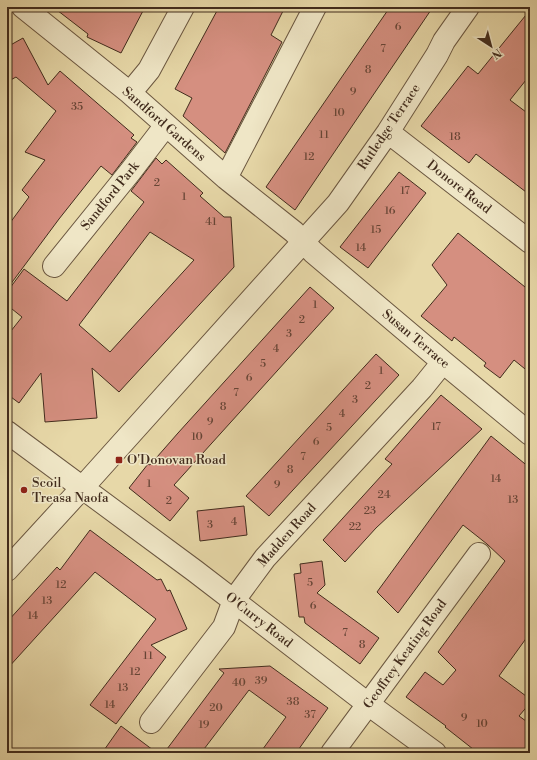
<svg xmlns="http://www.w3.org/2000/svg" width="537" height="760" viewBox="0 0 537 760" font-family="'Libre Bodoni',serif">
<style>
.building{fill:#d58f80;stroke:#422c1d;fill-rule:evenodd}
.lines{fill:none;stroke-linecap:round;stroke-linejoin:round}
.minor-casing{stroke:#6b5740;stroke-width:24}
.minor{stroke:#efe6c6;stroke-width:22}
.poi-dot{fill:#8f2418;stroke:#efe6c6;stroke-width:1.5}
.labels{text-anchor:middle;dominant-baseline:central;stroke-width:3;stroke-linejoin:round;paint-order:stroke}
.number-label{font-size:11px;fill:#674536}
.street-label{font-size:13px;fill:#422c1d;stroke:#efe6c6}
.poi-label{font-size:13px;fill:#422c1d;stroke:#efe6c6;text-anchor:start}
</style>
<rect width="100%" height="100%" fill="#e7d8a8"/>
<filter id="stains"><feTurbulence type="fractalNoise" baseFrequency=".005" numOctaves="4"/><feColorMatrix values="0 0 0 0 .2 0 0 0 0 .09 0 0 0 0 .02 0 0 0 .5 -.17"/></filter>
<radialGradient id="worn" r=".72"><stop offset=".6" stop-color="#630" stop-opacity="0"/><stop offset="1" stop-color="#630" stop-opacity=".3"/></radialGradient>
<path class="building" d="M53,7h92l-24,46 -34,-16 1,-3z
M219,7h66l-14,28 11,7 -57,111 -42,-37 9,-18 -17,-9z
M390,7h43l-138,203 -29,-23z
M530,10v65l-20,25 20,15v80l-54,-41 -7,9 -48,-37 47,-60 10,8z
M23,38l25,47 12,-14 74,64 -3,3 6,4 -25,33 -11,-9 -42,53 -52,70v-62l22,-30 -7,-7 23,-30 -20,-8 31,-41 -40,-34 -9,5v-35z
M156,158l6,6 4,-4 37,33 -3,3 24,21h7l3,50 -115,125 -27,-24 5,50 -52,4 -4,-49 -22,30 -12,-9v-58l15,-19 -15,-12v-13l17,-23 43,32 77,-99 -13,-11zM150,232l44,28 -84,92 -31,-27z
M399,172l27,21 -58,75 -28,-21z
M458,233l72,58v82l-16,-13 -14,18 -16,-12 2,-3 -32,-26 -2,4 -31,-25 26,-31 -15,-20z
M310,287l24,21 -160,177 15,13 -19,23 -41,-33 19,-24 2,1 28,-32z
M376,354l23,21 -130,141 -23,-20z
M441,395l41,34 -106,99 -31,34 -22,-22 69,-76 -7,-5z
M491,436l39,32v165l-31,43 31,23v4l-11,13 11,8v29h-52l-33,-26 1,-1 -40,-29 19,-25 18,13 13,-15 -18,-18 67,-91 -18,-17 -24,-19 -65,88 -21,-21z
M244,506l3,29 -47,6 -3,-30z
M90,530l67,50 4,-1 6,12 3,-1 17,39 -36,16 15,12 -50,67 -26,-19 66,-86 -61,-47 -88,97v-47l50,-55 3,3z
M322,561l3,24 -8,8 62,45 -19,26 -55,-41 -1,-6h-5l-5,-43 7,-1 -1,-9z
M270,666l58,42 -32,45h-36l26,-36 -37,-27 -48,63h-37l60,-80 -5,-4z
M121,726l36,27h-55z"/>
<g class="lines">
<g class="minor-casing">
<path id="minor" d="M23,7l107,86 96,85 68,54 19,20 130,110 87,72
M130,93l19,-23 34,-63
M388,132l142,110
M226,178l89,-171
M54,266l76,-94 36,-47
M7,432l188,139 173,133 67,49
M7,570l75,-82 256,-285 50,-71 49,-77 7,-14 24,-34
M151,722l73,-95 10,-27 31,-42 157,-170 21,-26
M332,753l147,-199"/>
</g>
<use href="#minor" class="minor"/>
</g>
<g class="poi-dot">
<rect x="115" y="456" width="8" height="8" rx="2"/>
<circle cx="24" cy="490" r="4"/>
</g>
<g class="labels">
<g class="number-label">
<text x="398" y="27">6</text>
<text x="383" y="49">7</text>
<text x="368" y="70">8</text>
<text x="353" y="92">9</text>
<text x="77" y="107">35</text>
<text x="339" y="113">10</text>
<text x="324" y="135">11</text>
<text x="455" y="137">18</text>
<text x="309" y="157">12</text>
<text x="157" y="183">2</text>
<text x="405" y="191">17</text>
<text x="184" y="197">1</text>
<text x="390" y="211">16</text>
<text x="211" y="222">41</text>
<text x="376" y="230">15</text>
<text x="361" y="248">14</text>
<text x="315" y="305">1</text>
<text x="302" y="320">2</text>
<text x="289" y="334">3</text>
<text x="276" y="349">4</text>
<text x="263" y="364">5</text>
<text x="381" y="371">1</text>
<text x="249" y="378">6</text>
<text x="368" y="386">2</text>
<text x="236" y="393">7</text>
<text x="355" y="400">3</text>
<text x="223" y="407">8</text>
<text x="342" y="414">4</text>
<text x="210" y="422">9</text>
<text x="436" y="427">17</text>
<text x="329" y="428">5</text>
<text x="197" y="437">10</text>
<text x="316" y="442">6</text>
<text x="303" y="457">7</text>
<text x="290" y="470">8</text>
<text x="496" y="479">14</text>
<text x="149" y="484">1</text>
<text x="277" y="485">9</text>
<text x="384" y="495">24</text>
<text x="513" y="500">13</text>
<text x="169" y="501">2</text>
<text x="370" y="511">23</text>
<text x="234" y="522">4</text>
<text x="210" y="525">3</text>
<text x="355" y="527">22</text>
<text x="310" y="583">5</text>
<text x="61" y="585">12</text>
<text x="47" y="601">13</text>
<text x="313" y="606">6</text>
<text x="33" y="616">14</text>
<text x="345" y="633">7</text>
<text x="362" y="645">8</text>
<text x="148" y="656">11</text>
<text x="135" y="672">12</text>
<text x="261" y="681">39</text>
<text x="239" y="683">40</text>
<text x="123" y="688">13</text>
<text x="293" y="702">38</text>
<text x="110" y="705">14</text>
<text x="216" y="708">20</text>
<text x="310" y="715">37</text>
<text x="464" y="718">9</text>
<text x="482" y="724">10</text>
<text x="204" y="725">19</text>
</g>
<g class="street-label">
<text transform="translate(164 124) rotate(41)">Sandford Gardens</text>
<text transform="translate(389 127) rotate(-56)">Rutledge Terrace</text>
<text transform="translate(459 187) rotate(38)">Donore Road</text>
<text transform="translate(110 196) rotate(-51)">Sandford Park</text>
<text transform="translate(416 339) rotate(40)">Susan Terrace</text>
<text transform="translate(287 535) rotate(-48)">Madden Road</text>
<text transform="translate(259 620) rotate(38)">O'Curry Road</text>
<text transform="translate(405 654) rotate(-54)">Geoffrey Keating Road</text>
</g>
<g class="poi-label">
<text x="127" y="460">O'Donovan Road</text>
<text x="32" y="483">Scoil<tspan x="32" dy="15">Treasa Naofa</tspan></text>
</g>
</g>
<rect width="537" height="760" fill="none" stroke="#e7d8a8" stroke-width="24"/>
<rect x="8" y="8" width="521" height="744" fill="none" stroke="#422c1d" stroke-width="2"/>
<rect x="12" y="12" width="513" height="736" fill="none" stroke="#422c1d"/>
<g transform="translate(491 46) rotate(144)" stroke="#efe6c6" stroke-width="3" paint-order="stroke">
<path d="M0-3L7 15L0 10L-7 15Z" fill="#422c1d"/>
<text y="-6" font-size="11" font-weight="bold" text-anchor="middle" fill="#422c1d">N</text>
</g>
<rect width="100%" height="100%" filter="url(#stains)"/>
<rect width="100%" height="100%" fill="url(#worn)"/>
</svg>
